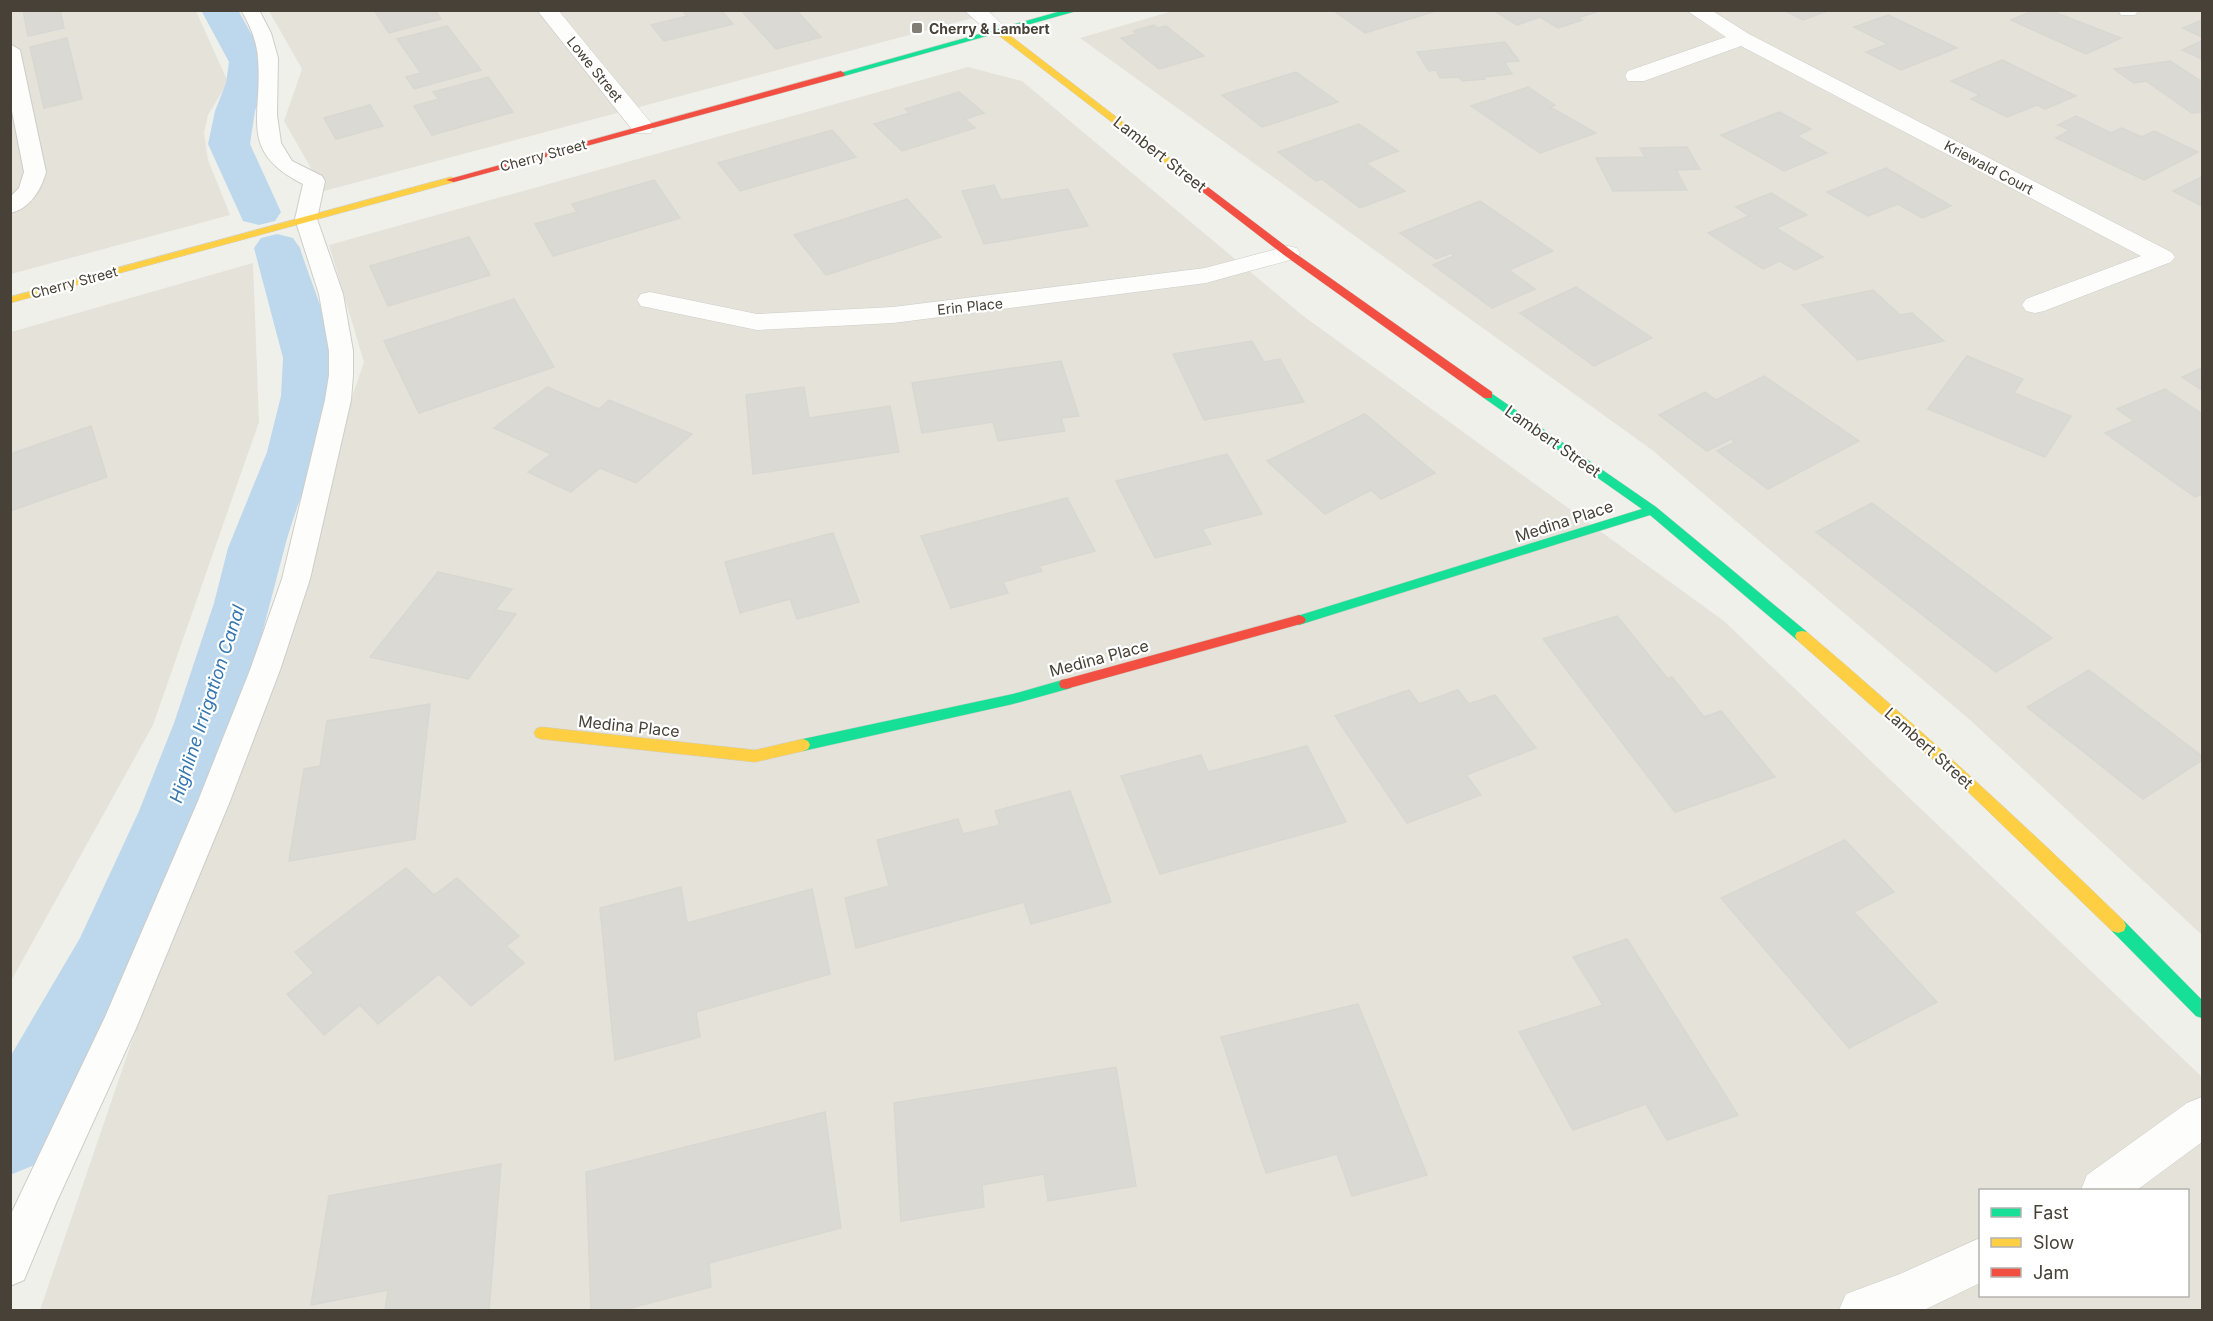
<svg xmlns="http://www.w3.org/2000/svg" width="2213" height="1321" viewBox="0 0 2213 1321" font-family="Inter,sans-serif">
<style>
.residential{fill:#e4e2d9;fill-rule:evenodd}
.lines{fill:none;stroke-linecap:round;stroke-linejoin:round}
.canal{fill:#bdd8ed;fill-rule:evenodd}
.building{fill:#dad9d3;stroke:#d9d7d1;stroke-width:1.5}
.lane-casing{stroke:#cecdc8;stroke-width:2}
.street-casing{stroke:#cecdc8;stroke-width:1}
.fast-casing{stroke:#cfcdc2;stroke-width:1}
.slow-casing{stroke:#cfcdc2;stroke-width:1}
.jam-casing{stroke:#cfcdc2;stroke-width:1}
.lane{fill:#fdfdfc;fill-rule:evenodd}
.street{fill:#fdfdfc;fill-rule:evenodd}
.fast{fill:#16e098;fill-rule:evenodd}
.slow{fill:#ffcf43;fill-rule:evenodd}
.jam{fill:#f24e42;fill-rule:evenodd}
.poi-dot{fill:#827e76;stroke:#fff;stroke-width:2}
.labels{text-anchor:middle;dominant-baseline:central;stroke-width:4.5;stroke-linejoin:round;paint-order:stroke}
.far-poi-label{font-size:14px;font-weight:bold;fill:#474137;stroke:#fff;text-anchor:start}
.far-street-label{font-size:14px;fill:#474137;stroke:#fff}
.street-label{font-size:16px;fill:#474137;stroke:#fff}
.water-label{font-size:18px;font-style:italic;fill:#3476af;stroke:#fff}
</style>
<rect width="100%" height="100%" fill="#f0f0eb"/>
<path class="residential" d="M1176,10l1026,1v924l-233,-216 -317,-269 -572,-412z
M11,11h185l32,71 -20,33 -4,18 4,27 22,55 -219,59z
M269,11h730l-675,180 -40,-70 18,-52z
M968,67l54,14 280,234 422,306 478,456v233h-2162l324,-948 -35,-117zM1980,1190h208v106h-208z
M253,263l6,159 -106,303 -142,256v-649z"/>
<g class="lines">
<path class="canal" d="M201,10h37l29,52 -1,21 -11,28 -5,33 31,68 -6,9 -16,4 -16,-4 -35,-77 7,-33 11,-28 3,-21z
M277,234l16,4 7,10c10,33 32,79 32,113 2,74 -31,122 -48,189 -15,57 -29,114 -47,171 -28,88 -66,175 -105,259 -30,62 -66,121 -95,184l-27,11v-118l70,-119 59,-127 35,-88 40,-120 14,-55 39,-96 14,-56 2,-38 -29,-110 7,-10z"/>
</g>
<path class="building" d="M23,10h37l4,18 -36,8z
M374,10h61l6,9 -52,14z
M682,10h39l12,14 -69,17 -13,-16 36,-9z
M741,10h55l25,27 -45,12z
M1333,10h106l-74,23z
M1493,10h100l3,2 -18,6 4,2 -24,8 -18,-11 -23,8z
M1784,10h46l-27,10z
M2035,10h14l72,28 -35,16 -75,-34z
M1888,15l69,33 -56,22 -35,-18 22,-8 -34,-17z
M2202,20v17l-19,-9z
M1154,25l4,3 8,-2 38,30 -45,13 -38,-31 16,-4 -4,-3z
M447,26l34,44 -67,19 -8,-12 15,-4 -24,-34z
M67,38l15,61 -38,9 -14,-61z
M2202,41v18l-20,-9z
M1505,42l14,19 -15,1 8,12 -28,3 1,2 -23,2 -3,-4 -19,1 -4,-8 -7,1 -12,-19z
M2002,60l74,36 -31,13 -8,-4 -30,12 -36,-18 9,-4 -29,-14z
M2170,61l32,21v30l-10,1 -46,-32 -12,2 -20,-14z
M1296,72l42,30 -76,25 -40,-32z
M488,77l25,35 -81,23 -18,-29 25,-7 -6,-7z
M1528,87l27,18 -5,2 46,26 -56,20 -69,-47z
M959,92l25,21 -19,6 10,9 -73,23 -28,-27 36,-11 -5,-4z
M370,105l13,21 -47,13 -12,-21z
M1779,112l32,17 -14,7 30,17 -43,18 -63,-36z
M2076,116l35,17 11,-5 20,9 12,-6 44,21 -54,28 -88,-42 14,-8 -12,-5z
M1359,124l39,27 -32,12 39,28 -45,17 -38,-29 -6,2 -38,-29z
M832,130l24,27 -116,34 -22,-28z
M1687,147l13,22 -24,1 11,20 -74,1 -17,-33 49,-1 -5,-9z
M1886,168l65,38 -29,12 -24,-14 -30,12 -41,-24z
M2202,177v29l-29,-15z
M654,180l26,38 -127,38 -18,-32 42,-12 -5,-8z
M994,185l7,15 67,-11 20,37 -104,18 -22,-53z
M1771,193l36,22 -31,13 47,29 -28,13 -15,-9 -17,8 -55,-36 41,-17 -13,-9z
M907,199l34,38 -115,38 -32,-40z
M1480,201l73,50 -44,19 26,19 -43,19 -59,-43 21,-9 -3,-3 -15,6 -36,-26z
M469,237l21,38 -102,31 -18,-40z
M1576,287l76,51 -58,28 -74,-53z
M1873,290l27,25 12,-2 32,28 -86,19 -56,-55z
M514,299l40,68 -135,46 -35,-72z
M1252,341l12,21 16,-3 24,43 -100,18 -31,-66z
M1967,356l56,23 -9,14 57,23 -26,41 -117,-48z
M1061,361l18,55 -18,2 4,13 -67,10 -5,-19 -71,11 -10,-50z
M2202,368v22l-20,-13z
M1764,376l95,65 -91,48 -51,-38 18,-9 -4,-3 -24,12 -48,-36 46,-23 11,8z
M547,387l52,22 10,-9 83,34 -56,49 -36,-15 -29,24 -43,-20 23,-18 -57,-26z
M804,387l5,31 81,-12 9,46 -146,22 -7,-79z
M2165,389l37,25v80l-7,3 -90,-64 29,-12 -17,-12z
M1365,414l70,59 -54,26 -10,-9 -46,24 -58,-53z
M91,426l16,51 -97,34v-57z
M1227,454l35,60 -60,15 9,15 -56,14 -39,-77z
M1067,498l28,53 -56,15 3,5 -39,11 5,11 -57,15 -30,-72z
M1872,503l180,135 -56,34 -180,-140z
M833,533l26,69 -62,17 -7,-20 -50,14 -15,-51z
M438,572l74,17 -17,21 21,4 -48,65 -98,-22z
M1617,616l51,63 4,-2 32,40 17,-6 54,66 -100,35 -132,-173z
M2089,670l113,86v4l-59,39 -116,-92z
M1409,690l10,14 39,-14 11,14 26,-9 41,53 -70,27 15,20 -74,28 -72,-107z
M430,704l-15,135 -126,22 15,-92 16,-3 7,-45z
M1307,746l39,76 -186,52 -39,-98 80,-21 7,17z
M1070,791l41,111 -80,22 -7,-22 -168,46 -11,-50 44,-12 -12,-46 81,-21 5,15 37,-9 -5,-14z
M1845,840l49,52 -40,20 83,90 -88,46 -128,-150z
M406,868l28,27 23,-17 62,58 -13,10 18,17 -53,43 -32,-32 -61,50 -18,-19 -36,30 -37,-41 27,-21 -19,-21z
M681,887l6,36 125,-34 18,85 -134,38 4,25 -85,23 -15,-152z
M1627,939l111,176 -71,25 -21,-36 -73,26 -54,-98 84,-27 -30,-48z
M1358,1004l69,171 -75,21 -15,-42 -71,19 -45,-136z
M1116,1067l20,119 -88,15 -4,-27 -62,11 2,22 -83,14 -7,-118z
M825,1112l16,116 -132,35 2,24 -88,23h-32l-5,-138z
M501,1164l-12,146h-104l3,-20 -77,15 18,-109z"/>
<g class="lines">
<g class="lane-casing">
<path id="lane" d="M241,10h18l12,23 7,25 -1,57 4,28 11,18 30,15 3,5 -8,38 26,75 10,57v24l-2,25 -41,179 -30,91 -50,131 -93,225 -80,175 -33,79 -14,6v-70l95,-199 93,-216 52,-131 32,-91 43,-179 4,-25v-24l-10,-57 -24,-75 8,-35c-66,-33 -40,-67 -45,-125 -1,-18 -8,-34 -17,-49z
M10,44l10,6 26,122c-5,18 -16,37 -36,41v-16l9,-9 5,-16 -14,-71z"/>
</g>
<g class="street-casing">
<path id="street" d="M537,10h21l93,113 3,5 -3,5h-16z
M964,10h23l23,22 -3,4h-14z
M1686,10h25l38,24 422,218 4,5 -4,5 -127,49 -9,2 -9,-2 -4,-6 4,-6 115,-43 -400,-210 -97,35h-16l-3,-5 3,-5 98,-34z
M2118,10h20v1l-3,4h-14z
M1288,246l9,2 3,5 -3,5 -91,25 -313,40 -136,7 -116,-24 -4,-6 4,-6 9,-2 107,22 136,-7 312,-39z
M2202,1097v45l-65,48h-56l6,-15 100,-72z
M1980,1238v45l-56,27h-85l7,-16 54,-20z"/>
</g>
<g class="fast-casing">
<path id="fast" d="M1065,10h15l-236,66 -7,-2z
M1488,391l168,116 151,125 2,4 -2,4h-10l-147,-125 -351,110 -5,-2 -2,-3 2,-3 348,-108 -158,-111v-6z
M1066,679l5,1 2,4 -2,4 -58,16 -210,47 -5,-2 -2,-4 2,-4 5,-2 210,-45z
M2118,919l6,2 78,79v18l-6,-2 -84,-85 -2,-5 2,-5z"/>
</g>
<g class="slow-casing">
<path id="slow" d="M997,30h6l185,142v4h-6l-185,-142z
M451,177l3,1v4l-444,121v-6z
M1802,631l5,1c109,93 214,189 317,289l2,5 -2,5 -6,2 -6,-2 -154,-149 -161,-142 -2,-4 2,-4z
M541,727l214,23 48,-11 5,2 2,4 -2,4 -5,2 -48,11 -214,-23 -5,-2 -2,-4 2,-4z"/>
</g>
<g class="jam-casing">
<path id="jam" d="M841,71l4,3 -1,2 -390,106 -8,-2z
M1182,172h6l104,79 200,141v6h-8l-200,-143 -102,-79z
M1299,615l5,2 2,3 -2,3 -238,66 -5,-1 -2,-4 2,-4 5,-1z"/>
</g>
<use href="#lane" class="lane"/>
<use href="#street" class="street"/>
<use href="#fast" class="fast"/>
<use href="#slow" class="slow"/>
<use href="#jam" class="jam"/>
</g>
<rect class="poi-dot" x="911" y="22" width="12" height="12" rx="3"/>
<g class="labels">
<g class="far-poi-label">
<text x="929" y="28">Cherry &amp; Lambert</text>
</g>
<g class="far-street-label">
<text transform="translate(595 69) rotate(51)">Lowe Street</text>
<text transform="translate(543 155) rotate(-15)">Cherry Street</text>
<text transform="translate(1989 167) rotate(28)">Kriewald Court</text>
<text transform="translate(74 282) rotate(-15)">Cherry Street</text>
<text transform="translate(970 306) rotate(-6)">Erin Place</text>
</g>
<g class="street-label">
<text transform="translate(1160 154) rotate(38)">Lambert Street</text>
<text transform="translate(1553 441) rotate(35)">Lambert Street</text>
<text transform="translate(1564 521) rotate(-18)">Medina Place</text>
<text transform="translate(1099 658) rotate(-15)">Medina Place</text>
<text transform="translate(629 726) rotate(6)">Medina Place</text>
<text transform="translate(1929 748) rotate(42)">Lambert Street</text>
</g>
<g class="water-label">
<text transform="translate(207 704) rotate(-72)">Highline Irrigation Canal</text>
</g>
</g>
<rect width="2213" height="1321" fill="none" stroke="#474137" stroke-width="24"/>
<rect x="1979" y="1189" width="210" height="108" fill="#ffffff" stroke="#b5b3af" stroke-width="1.5"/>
<rect x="1991" y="1208" width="30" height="9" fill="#16e098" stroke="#b5b3af" stroke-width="1.5"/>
<text x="2033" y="1219" font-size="18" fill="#474137">Fast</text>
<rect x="1991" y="1238" width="30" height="9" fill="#ffcf43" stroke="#b5b3af" stroke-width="1.5"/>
<text x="2033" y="1249" font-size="18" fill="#474137">Slow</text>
<rect x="1991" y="1268" width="30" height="9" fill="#f24e42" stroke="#b5b3af" stroke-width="1.5"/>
<text x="2033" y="1279" font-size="18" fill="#474137">Jam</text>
</svg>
